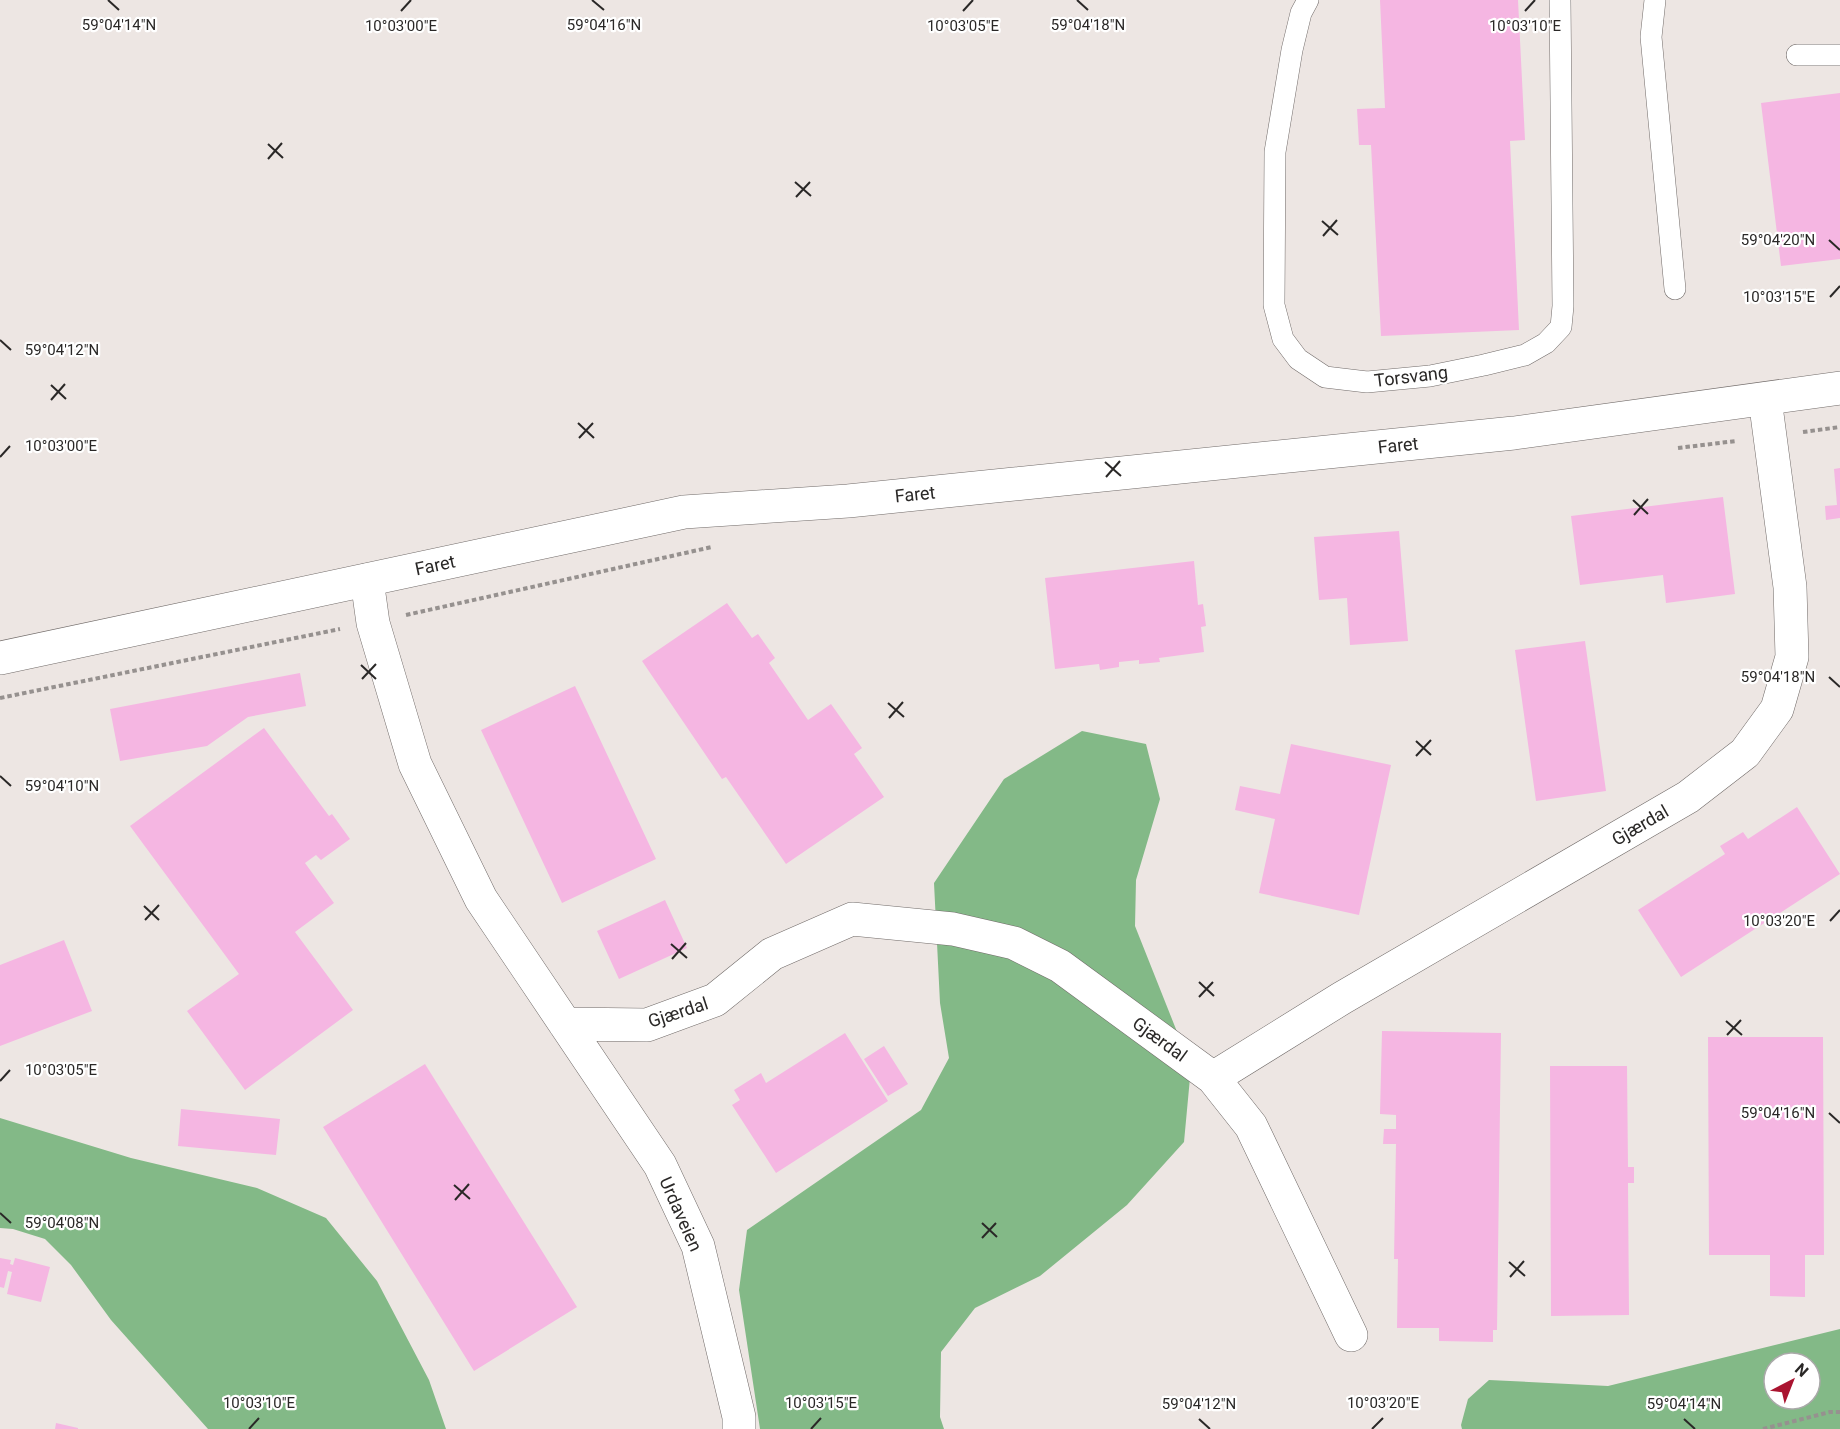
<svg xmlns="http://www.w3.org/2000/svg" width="1840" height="1429" viewBox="0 0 1840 1429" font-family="Roboto,sans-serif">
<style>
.forest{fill:#83b987;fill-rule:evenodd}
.building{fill:#f5b6e2}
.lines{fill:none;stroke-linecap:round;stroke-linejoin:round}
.service-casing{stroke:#716b69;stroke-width:22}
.minor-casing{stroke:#716b69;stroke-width:34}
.tertiary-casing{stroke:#716b69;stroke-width:34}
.path{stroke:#96918f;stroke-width:4;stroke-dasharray:4.5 3;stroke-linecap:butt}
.service{stroke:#fff;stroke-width:21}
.minor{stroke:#fff;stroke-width:33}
.tertiary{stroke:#fff;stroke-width:33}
.ticks{fill:none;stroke:#2a2827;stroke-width:2}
.labels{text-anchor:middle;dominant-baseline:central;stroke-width:4.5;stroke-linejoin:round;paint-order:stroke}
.street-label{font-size:18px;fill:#2a2827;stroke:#fff}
.ticks-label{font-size:15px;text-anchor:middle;fill:#2a2827;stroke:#fff;stroke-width:4.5;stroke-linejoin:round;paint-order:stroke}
</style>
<rect width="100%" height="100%" fill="#ede6e3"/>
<path class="forest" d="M1082,731l64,13 14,55 -24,81 -1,46 56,141 -7,75 -57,63 -87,71 -65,32 -34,44 -1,65 4,12h-184l-21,-139 8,-60 174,-120 28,-52 -9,-55 -6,-120 70,-104z
M0,1118l131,40 126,30 69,30 51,63 52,99 17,49h-238l-97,-109 -40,-55 -26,-26 -32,-10 -13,-1z
M1840,1329v100h-378l-1,-4 7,-26 21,-19 119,6zM1774,1363h36v36h-36z"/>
<path class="building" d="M1380,0h138l7,140 -15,1 9,189 -138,6 -10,-191h-12l-2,-36 28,-1z
M1840,93v166l-59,7 -20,-163z
M1840,468v50l-14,2 -1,-14 12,-1 -3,-36z
M1723,497l12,97 -69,9 -3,-28 -83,10 -9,-69z
M1399,531l9,110 -58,4 -3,-47 -28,2 -5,-63z
M1194,561l4,44 5,-1 3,22 -5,1 3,25 -45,6 1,4 -21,2v-4l-20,2v5l-19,3 -1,-6 -44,5 -10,-91z
M727,603l25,35 6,-4 17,24 -6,5 39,57 23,-16 31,44 -8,6 30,43 -98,67 -60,-87 -4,2 -80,-118z
M1585,641l21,150 -70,10 -21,-151z
M300,673l6,33 -58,11 -41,29 -87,15 -10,-52z
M575,686l81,173 -94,44 -81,-173z
M264,728l65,88 3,-2 18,25 -29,21 -5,-5 -11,8 29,40 -39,29 58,78 -108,80 -58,-79 52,-37 -109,-148z
M1291,744l100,21 -32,150 -100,-22 16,-74 -40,-9 5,-24 40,8z
M1797,807l43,67 -159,103 -43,-67 87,-56 -5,-8 23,-14 5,7z
M665,900l22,48 -68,31 -22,-48z
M64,940l28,71 -92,35v-81z
M1382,1031l119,2 -4,297h-4v12l-54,-1v-13h-42l1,-69h-4l2,-115h-13l1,-15h12v-14l-16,-1z
M845,1033l43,68 -112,72 -44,-68 8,-5 -6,-10 27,-17 5,10z
M1708,1037h115l1,218h-19v42l-35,-1v-41h-61z
M884,1046l24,38 -20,12 -24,-37z
M425,1064l152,243 -103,64 -151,-244z
M1550,1066h77l1,101h6v16h-6l1,132 -78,1z
M181,1109l99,10 -4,36 -98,-9z
M0,1258l11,2 -1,4 3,1 2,-7 35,9 -9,35 -34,-8 5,-22 -4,-1 -4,17 -4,-1z
M56,1423l22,5v1h-23z"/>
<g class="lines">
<g class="service-casing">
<path id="service" d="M1308,0l-7,13 -9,37 -17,102 -1,153 9,34 15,20 27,18 42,5 63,-6 54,-11 41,-10 21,-12 15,-16 2,-21 -3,-306
M1655,0l-4,37 24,252
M1797,55h43"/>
</g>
<g class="minor-casing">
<path id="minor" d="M367,580l6,43 42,141 66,135 179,266 38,81 41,171v12
M565,1024l82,1 68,-25 57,-46 80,-35 101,10 61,14 46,23 153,112 129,-80 346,-201 57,-44 32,-44 15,-52 -2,-70 -25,-188
M1213,1078l38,48 100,209"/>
</g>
<g class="tertiary-casing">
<path id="tertiary" d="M0,658l684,-146 164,-11 666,-68 326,-45"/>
</g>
<path class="path" d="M1803,432l37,-5
M1678,448l58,-7
M406,615l306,-68
M0,698l340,-69
M1763,1429l67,-17h10"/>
<use href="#service" class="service"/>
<use href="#minor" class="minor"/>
<use href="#tertiary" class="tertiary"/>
</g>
<path class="ticks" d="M108,0l11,10M592,0l12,10M1077,0l11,10M401,11l10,-11M963,11l10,-11M1525,11l10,-11M268,144l15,14M268,159l14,-16M795,182l16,14M796,197l14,-15M1322,221l16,14M1323,236l14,-16M1829,240l11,10M1830,297l10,-11M0,340l11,10M51,385l15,14M51,400l14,-16M578,423l16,15M579,438l14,-15M0,457l10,-11M1105,462l16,14M1106,477l14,-16M1633,500l15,14M1634,515l14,-16M361,665l15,14M1829,677l11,10M362,679l14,-15M888,703l16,14M889,718l14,-16M1416,741l15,14M1416,756l15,-16M0,776l11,10M144,906l15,14M145,920l14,-15M1830,921l10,-11M671,944l16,14M672,959l14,-16M1199,982l15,14M1199,997l14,-15M1726,1021l16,14M1727,1035l14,-15M0,1081l10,-11M1829,1113l11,10M454,1185l16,14M455,1200l14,-16M0,1213l11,10M982,1223l15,14M982,1238l14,-15M1509,1262l16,14M1510,1277l14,-16M1199,1419l11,10M1684,1419l11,10M249,1429l10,-11M811,1429l10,-11M1372,1429l11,-11"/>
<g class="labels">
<g class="street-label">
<text transform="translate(1411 376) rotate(-7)">Torsvang</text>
<text transform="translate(1398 445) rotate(-6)">Faret</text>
<text transform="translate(915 494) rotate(-6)">Faret</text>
<text transform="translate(435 565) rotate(-12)">Faret</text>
<text transform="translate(1640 825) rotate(-30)">Gjærdal</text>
<text transform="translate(678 1012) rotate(-18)">Gjærdal</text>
<text transform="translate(1160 1039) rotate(36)">Gjærdal</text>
<text transform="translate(681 1214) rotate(66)">Urdaveien</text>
</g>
</g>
<g class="ticks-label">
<text x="119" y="30">59°04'14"N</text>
<text x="604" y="30">59°04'16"N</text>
<text x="1088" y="30">59°04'18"N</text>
<text x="401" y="31">10°03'00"E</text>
<text x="963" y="31">10°03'05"E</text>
<text x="1525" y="31">10°03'10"E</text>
<text x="1778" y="245">59°04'20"N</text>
<text x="1779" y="302">10°03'15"E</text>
<text x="62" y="355">59°04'12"N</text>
<text x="61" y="451">10°03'00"E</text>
<text x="1778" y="682">59°04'18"N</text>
<text x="62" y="791">59°04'10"N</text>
<text x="1779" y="926">10°03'20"E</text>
<text x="61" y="1075">10°03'05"E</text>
<text x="1778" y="1118">59°04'16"N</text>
<text x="62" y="1228">59°04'08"N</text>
<text x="259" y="1408">10°03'10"E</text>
<text x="821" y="1408">10°03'15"E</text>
<text x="1383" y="1408">10°03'20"E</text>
<text x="1199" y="1409">59°04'12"N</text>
<text x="1684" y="1409">59°04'14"N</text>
</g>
<g transform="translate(1792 1381) rotate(42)"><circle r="28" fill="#ffffff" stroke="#aaa9a9" stroke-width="1.5"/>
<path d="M0-4.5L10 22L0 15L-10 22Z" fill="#aa1430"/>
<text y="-9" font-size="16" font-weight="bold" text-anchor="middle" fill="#2a2827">N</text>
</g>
</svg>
